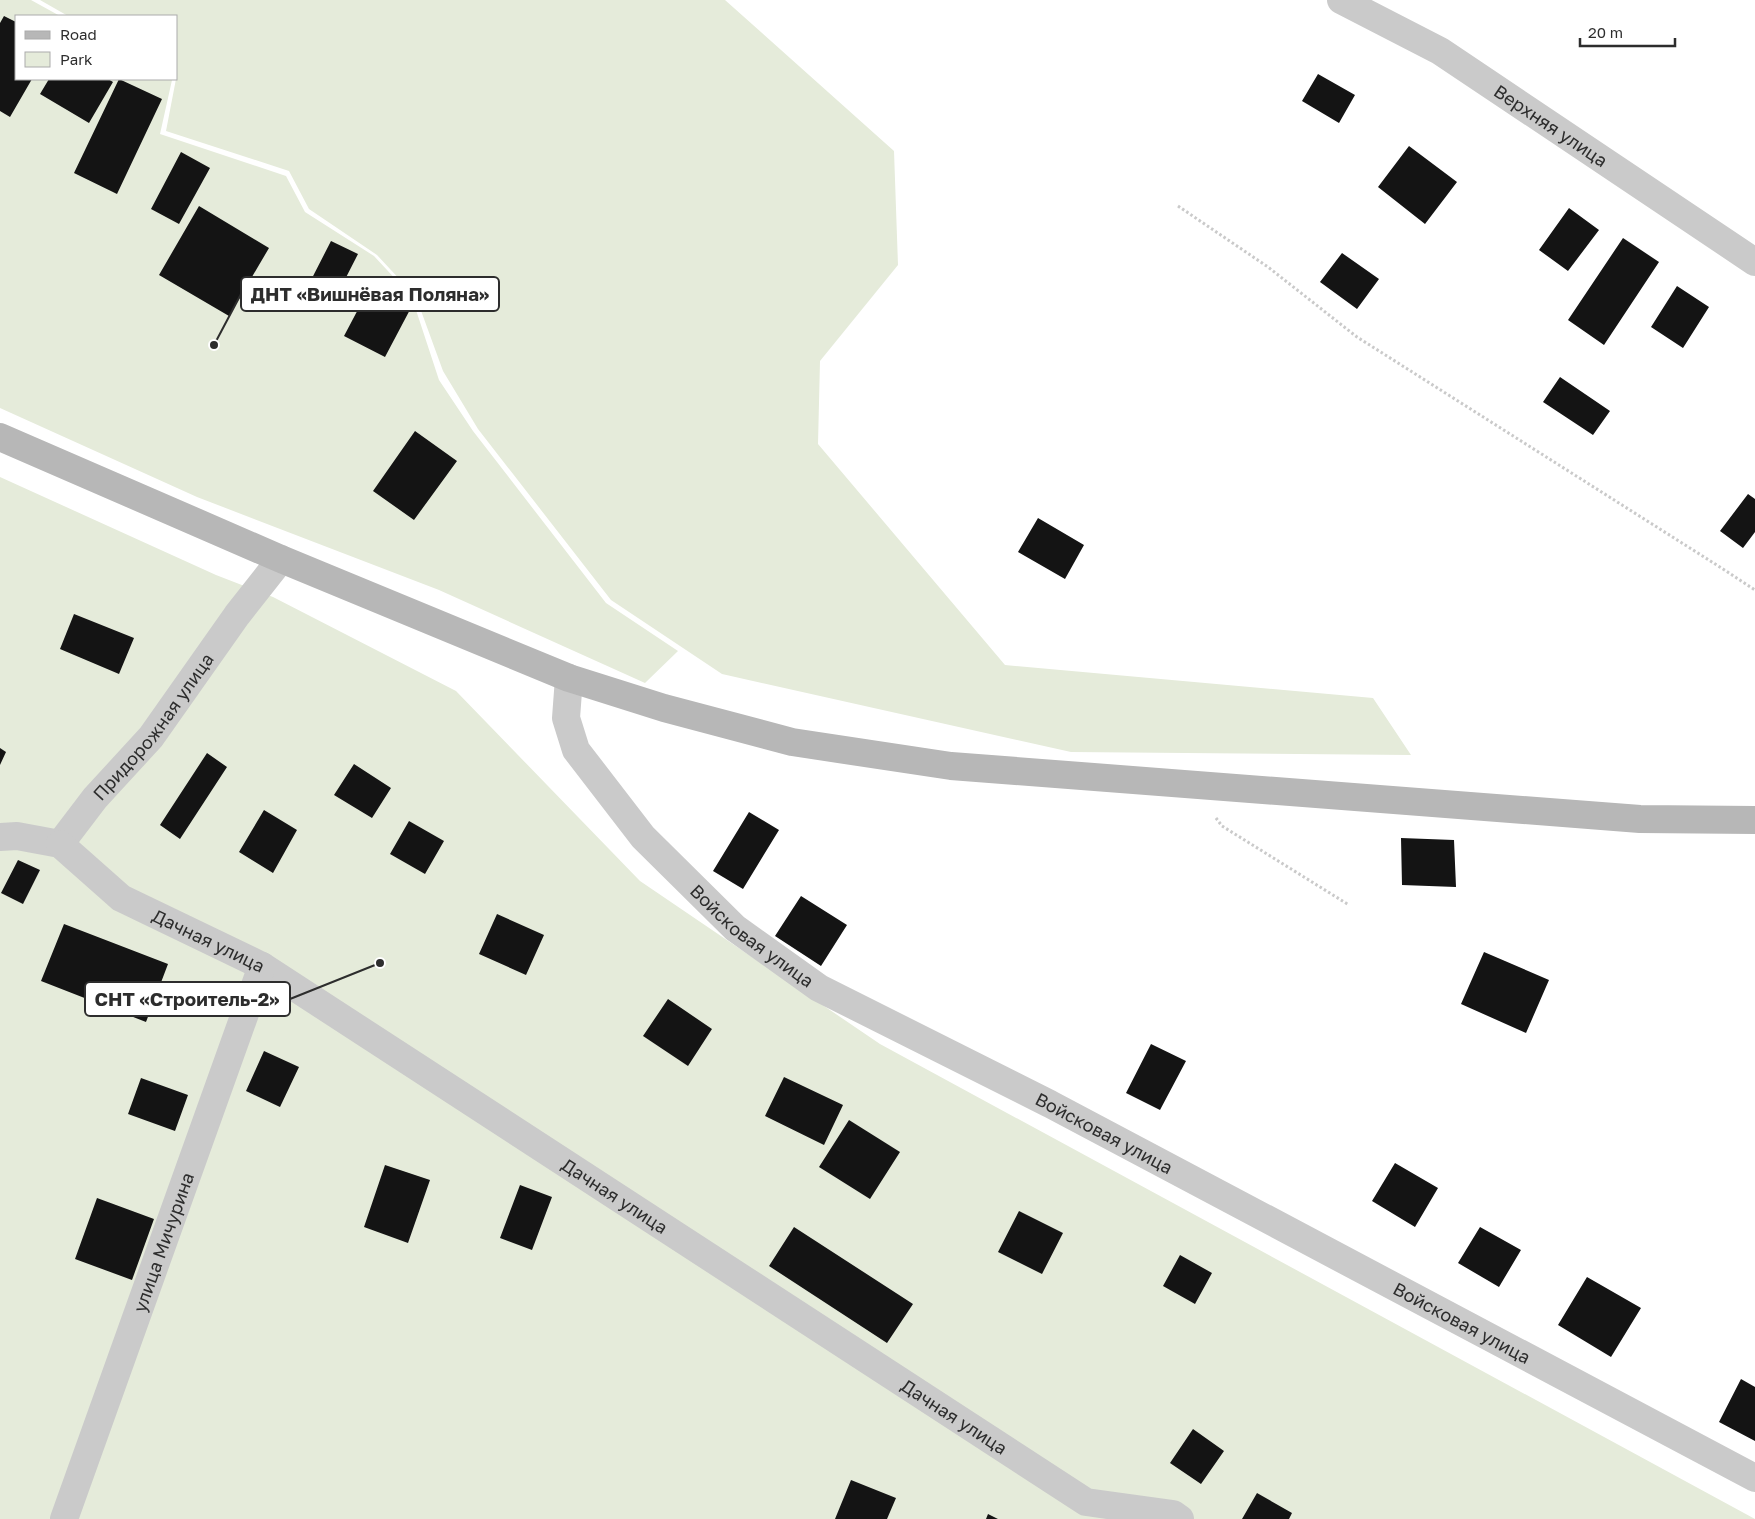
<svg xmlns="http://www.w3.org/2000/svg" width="1755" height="1519" viewBox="0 0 1755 1519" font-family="'Golos Text',sans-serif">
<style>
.green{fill:#e5ebda}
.building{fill:#141414}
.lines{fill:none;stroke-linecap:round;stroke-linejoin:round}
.path{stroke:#cacaca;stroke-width:3;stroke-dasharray:2.5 2.5;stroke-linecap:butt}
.street{stroke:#cacaca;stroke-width:28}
.secondary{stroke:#b7b7b7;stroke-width:28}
.labels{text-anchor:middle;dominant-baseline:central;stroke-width:5;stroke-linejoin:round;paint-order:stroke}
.street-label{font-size:18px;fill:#2d2d2d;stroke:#fff}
.leader{fill:none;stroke:#2d2d2d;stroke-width:2}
.callout-dot{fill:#2d2d2d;stroke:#fff;stroke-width:2}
.callout{fill:#fff;stroke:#2d2d2d;stroke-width:2}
.callout-label{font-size:19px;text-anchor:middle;font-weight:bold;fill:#2d2d2d}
</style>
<rect width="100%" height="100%" fill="#fff"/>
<path class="green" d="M0,0h31l29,16h-44v63h154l2,1 -12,54 126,42 19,36 69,44 40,43 2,11 23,70 34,51 133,172 72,48 -33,32 -206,-93 -242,-93 -197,-89z
M40,0h685l169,151 4,114 -78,96 -2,83 187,221 368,33 38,57 -340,-3 -349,-78 -111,-74 -133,-171 -35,-58 -27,-74 -39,-42 -68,-46 -20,-38 -123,-40 10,-52v-63h-108z
M0,477l216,98 57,22 183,94 184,190 240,163 875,475h-1755z"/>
<path class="building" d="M4,16l12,6v57h16l-22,38 -10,-6v-88z
M1318,74l37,21 -16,28 -37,-22z
M49,79h59l5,3 -24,41 -49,-29z
M119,79l43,20 -45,95 -43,-21z
M1409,146l48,36 -32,42 -47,-37z
M181,152l29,16 -31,56 -28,-15z
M199,206l70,42 -40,68 -70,-41z
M1569,208l30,22 -31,41 -29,-21z
M1623,238l36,24 -55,83 -36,-25z
M331,241l27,13 -22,43 -27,-13z
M1342,253l37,26 -22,30 -37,-27z
M372,283l41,21 -28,53 -41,-21z
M1677,286l32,21 -26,41 -32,-21z
M1560,377l50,34 -17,24 -50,-33z
M415,431l42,30 -43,59 -41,-29z
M1748,494l7,5v33l-12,16 -23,-17z
M1038,518l46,27 -19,34 -47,-27z
M74,614l60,24 -15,36 -59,-25z
M0,748l6,4 -6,13z
M207,753l20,14 -47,72 -20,-14z
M354,764l37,24 -19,30 -38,-23z
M264,810l33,20 -24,43 -34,-21z
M749,812l30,18 -36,59 -30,-18z
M409,821l35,20 -19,33 -35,-20z
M1401,838l53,2 2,47 -54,-2z
M18,860l22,10 -17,34 -22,-11z
M801,896l46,29 -26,41 -46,-30z
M497,914l47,21 -18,40 -47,-21z
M64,924l104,40 -22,58 -105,-41z
M1484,952l65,28 -23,53 -65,-29z
M668,999l44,30 -24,37 -45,-30z
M1151,1044l35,17 -26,49 -34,-17z
M264,1051l35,16 -19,40 -34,-16z
M784,1077l59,28 -19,40 -59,-29z
M141,1078l47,17 -13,36 -47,-17z
M849,1120l51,32 -30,47 -51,-32z
M1395,1163l43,25 -23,39 -43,-26z
M385,1165l45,15 -22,63 -44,-16z
M520,1185l32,12 -20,53 -32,-12z
M97,1198l57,21 -22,61 -57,-21z
M1019,1211l44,22 -21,41 -44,-22z
M794,1227l119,77 -26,39 -118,-77z
M1480,1227l41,23 -22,37 -41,-24z
M1180,1255l32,18 -17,31 -32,-18z
M1587,1277l54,31 -30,49 -53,-32z
M1741,1379l14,8v54l-36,-19z
M1193,1429l31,22 -23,33 -31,-21z
M851,1480l45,18 -9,21h-52z
M1257,1493l35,20 -3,6h-47z
M988,1514l10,5h-12z"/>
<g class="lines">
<path class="path" d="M1178,206l90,61 89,70 366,232 32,21
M1216,818l6,8 127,79"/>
<g class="street">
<path id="s1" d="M1341,0l99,51 315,211"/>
<path id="s2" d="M569,678l-3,40 10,32 67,87 92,91 84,60 231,116 705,374"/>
<path id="s3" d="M0,837l17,-1 43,8 35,-46 56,-61 86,-122 44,-56"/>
<path id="s4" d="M60,844l61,54 141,68 824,536 87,12 7,5"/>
<path id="s5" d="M64,1519l198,-553"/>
</g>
<path class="secondary" d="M0,437l281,122 288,119 95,30 128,34 159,24 689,53 115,1"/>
</g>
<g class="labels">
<g class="street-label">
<text stroke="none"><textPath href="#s1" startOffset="245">Верхняя улица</textPath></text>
<text stroke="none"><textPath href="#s3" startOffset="211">Придорожная улица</textPath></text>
<text stroke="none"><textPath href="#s2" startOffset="331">Войсковая улица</textPath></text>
<text stroke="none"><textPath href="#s4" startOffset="179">Дачная улица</textPath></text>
<text stroke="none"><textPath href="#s2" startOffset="736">Войсковая улица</textPath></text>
<text stroke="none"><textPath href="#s4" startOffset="659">Дачная улица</textPath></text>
<text stroke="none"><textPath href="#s5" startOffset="294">улица Мичурина</textPath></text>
<text stroke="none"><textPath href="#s2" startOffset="1141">Войсковая улица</textPath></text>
<text stroke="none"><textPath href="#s4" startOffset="1064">Дачная улица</textPath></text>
</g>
</g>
<path class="leader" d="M214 345L241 294M380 963L290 999"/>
<g class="callout-dot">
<circle cx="214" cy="345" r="5"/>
<circle cx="380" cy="963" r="5"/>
</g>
<g class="callout">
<rect x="241" y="277" width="258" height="34" rx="5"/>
<rect x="85" y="982" width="205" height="34" rx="5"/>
</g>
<g class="callout-label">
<text x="370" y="301">ДНТ «Вишнёвая Поляна»</text>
<text x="187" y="1006">СНТ «Строитель-2»</text>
</g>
<rect x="15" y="15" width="162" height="65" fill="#ffffff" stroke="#ababab"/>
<rect x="25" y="31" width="25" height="8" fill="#b7b7b7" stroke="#ababab"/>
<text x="60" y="40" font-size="15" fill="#2d2d2d">Road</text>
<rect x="25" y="52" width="25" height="15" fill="#e5ebda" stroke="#ababab"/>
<text x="60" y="65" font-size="15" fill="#2d2d2d">Park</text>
<path d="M1580 38v8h95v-8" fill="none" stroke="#2d2d2d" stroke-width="2.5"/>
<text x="1588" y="38" font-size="15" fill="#2d2d2d" stroke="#ffffff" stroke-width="4" paint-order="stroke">20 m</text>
</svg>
